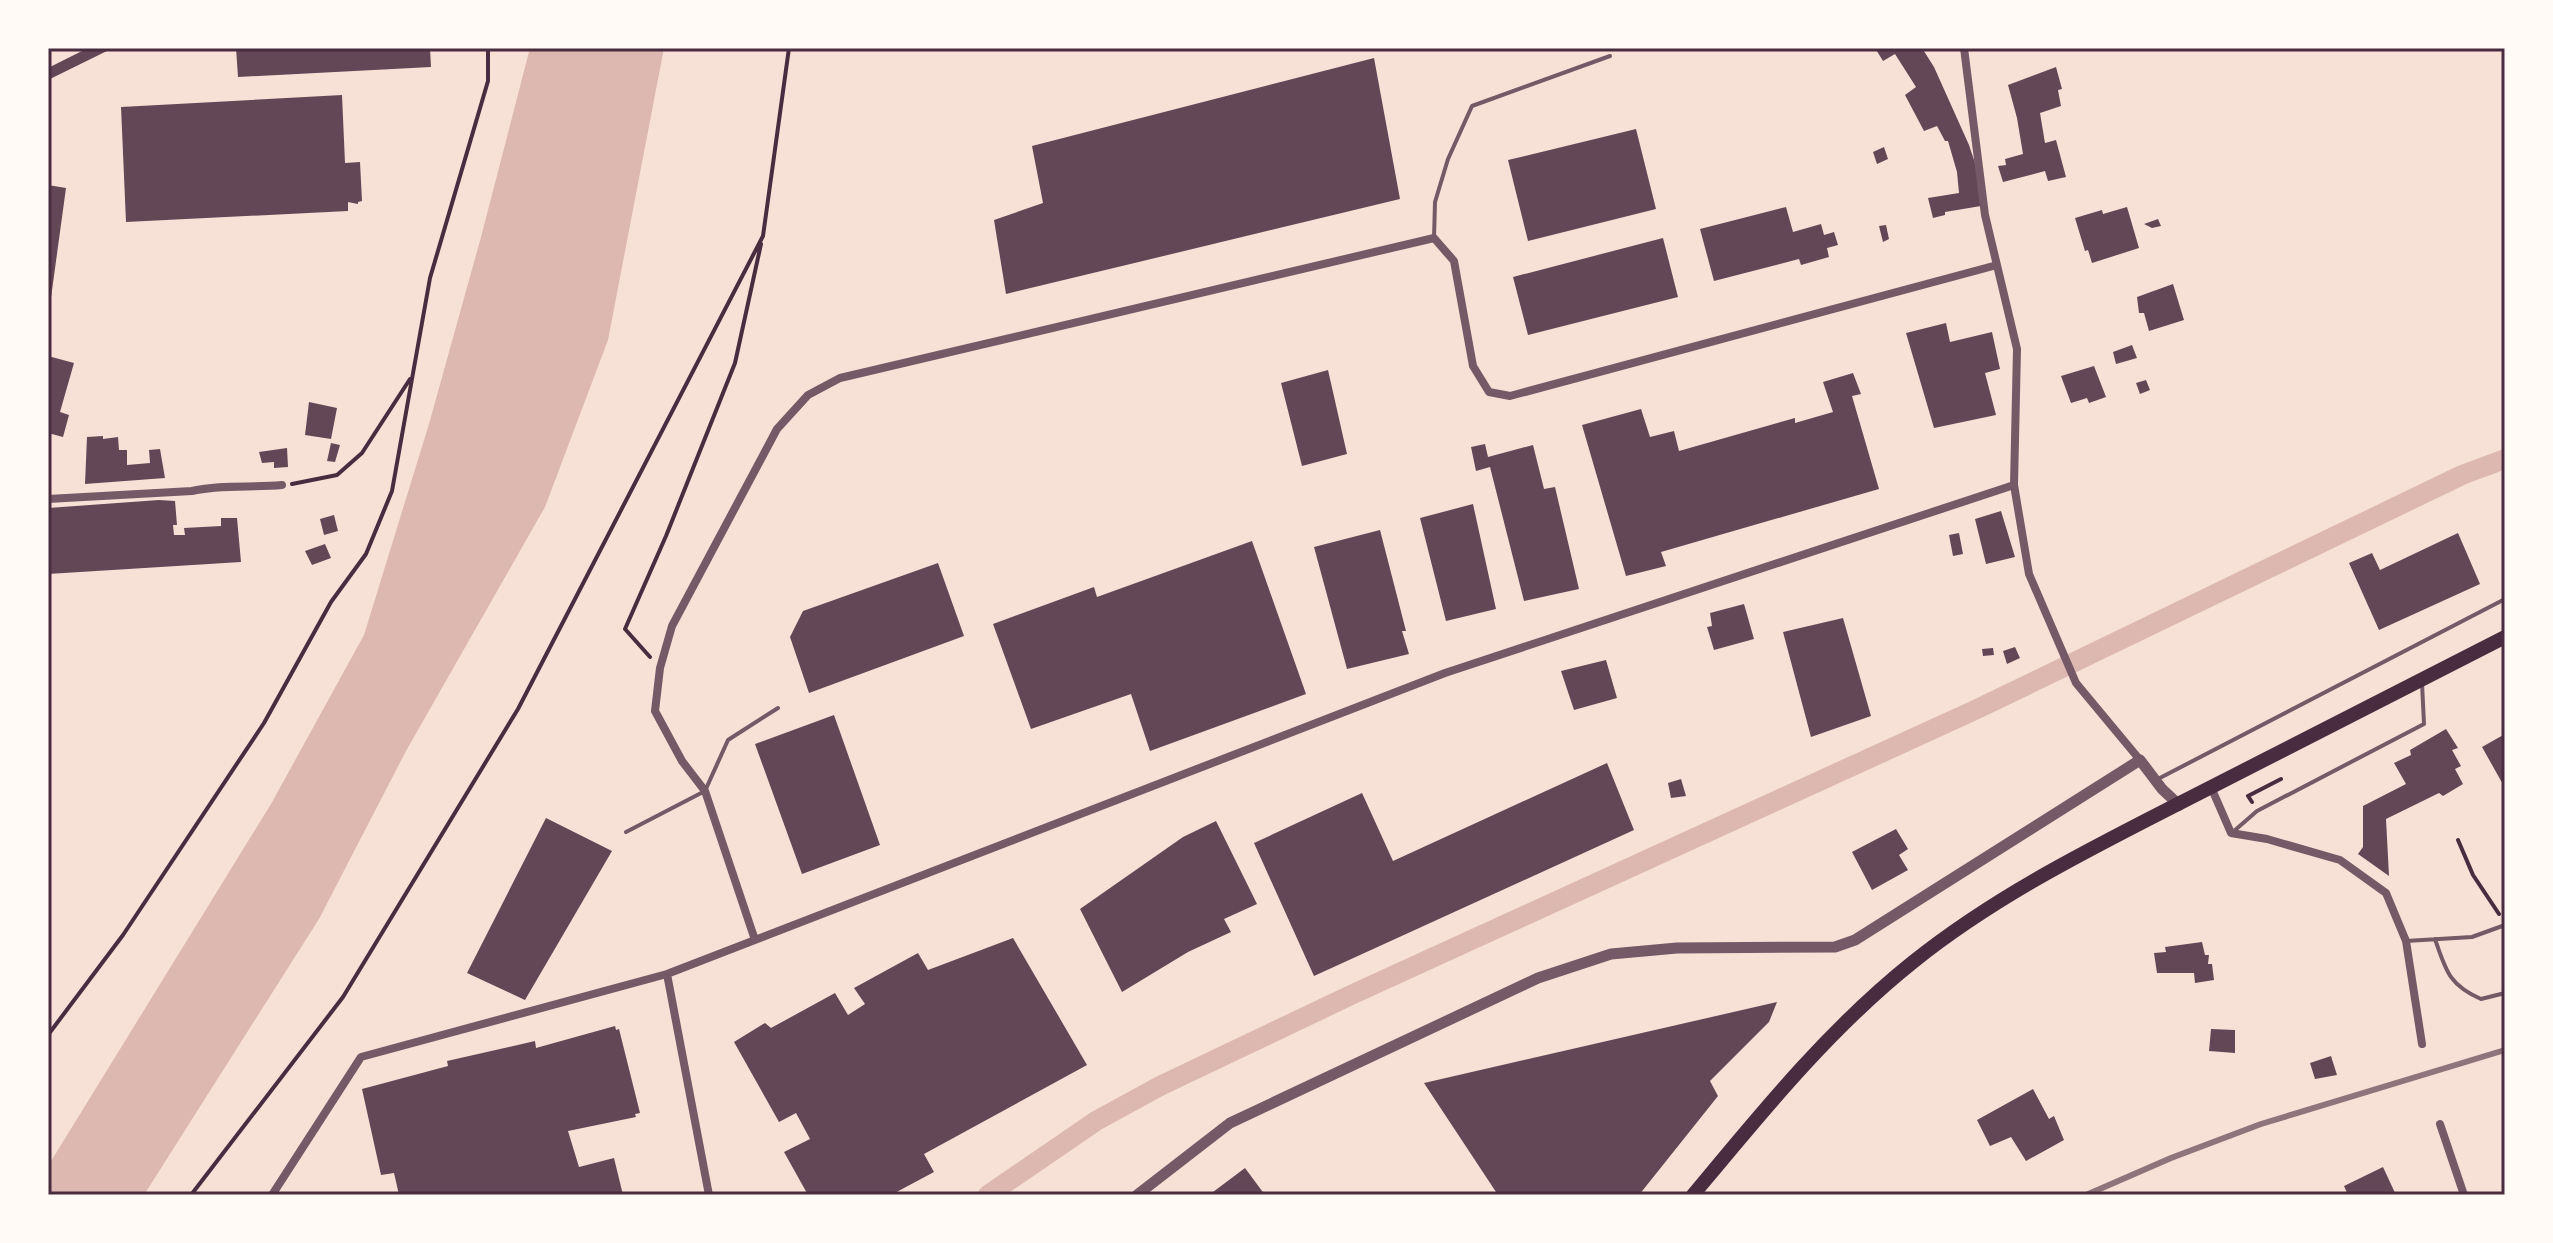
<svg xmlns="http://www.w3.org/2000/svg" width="2553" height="1243" viewBox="0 0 2553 1243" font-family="Ubuntu,sans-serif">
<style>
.water{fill:#dcb8b0}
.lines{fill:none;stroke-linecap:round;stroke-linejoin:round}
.canal{stroke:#dcb8b0;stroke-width:20}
.building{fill:#644757}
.path{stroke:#4a2c40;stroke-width:4}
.service{stroke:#755966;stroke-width:4}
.minor{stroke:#755966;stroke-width:8}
.tertiary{stroke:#755966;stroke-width:11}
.primary{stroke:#4a2c40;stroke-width:14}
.trunk{stroke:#4a2c40;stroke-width:14}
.rail{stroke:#8f747c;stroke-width:6}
.neatline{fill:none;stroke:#4a2c40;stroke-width:3}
</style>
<rect width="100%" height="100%" fill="#f7e1d7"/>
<path class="water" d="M530,48h134l-56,292 -63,167 -139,244 -87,168 -175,276h-96v-29l223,-362 93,-169 65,-211 52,-187z"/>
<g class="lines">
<path class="canal" d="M988,1195l108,-74 64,-35 191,-91 624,-285 487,-235 43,-16"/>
</g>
<path class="building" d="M88,48h25l-65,32v-12z
M236,48h194l1,19 -193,10z
M1875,48h47l12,19 35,78 7,21 5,40 -36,6v3l-12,3 -5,-20 31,-5 -2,-21 -9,-31h-3l-8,-15 -13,5 -19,-36 11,-8 -21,-33 -12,7z
M1374,58l26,141 -394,95 -12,-74 49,-17 -11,-57z
M2056,67l6,22 -4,1 3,16 -21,7 5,30 11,-3 10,37 -18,4 -3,-10 -42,11 -5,-16 8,-1 -1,-6 18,-5 -6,-36 -9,-33z
M342,95l3,68 15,-1 2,39 -4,1v2l-10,-2v9l-222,11 -5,-115z
M1636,129l20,80 -128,32 -20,-81z
M1884,147l4,12 -11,5 -4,-12z
M48,185l18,3 -16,117h-2z
M1786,207l7,25 28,-8 3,11 10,-3 4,13 -11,3 2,9 -28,8 -2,-6 -85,22 -14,-52z
M2127,207l12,41 -47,15 -4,-13 -3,1 -10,-33 27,-8 1,4z
M2158,219l3,7 -9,2 -8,-4z
M1886,225l3,14 -6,3 -4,-16z
M1663,238l15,59 -150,38 -15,-58z
M2173,284l11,36 -35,11 -5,-18h-5l-2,-16z
M1946,323l4,19 42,-10 8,37 -15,4 11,42 -62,13 -28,-95z
M2132,345l5,13 -21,6 -3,-12z
M48,356l26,7 -14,49 9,3 -6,22 -15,-4z
M2094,366l12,31 -17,6 -2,-5 -16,5 -10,-27z
M1328,370l19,84 -45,12 -21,-83z
M1853,373l8,21 -9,2 27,93 -218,63 5,14 -40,10 -44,-151 59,-16 9,28 24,-6 5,20 116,-33v5l38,-11 -10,-30z
M2146,380l4,10 -10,4 -4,-11z
M309,402l28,6 -6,31 -26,-4z
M103,436v3l15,-2 1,13h8v15l23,-2 -1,-13 11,-1 5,29 -80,6 2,-47z
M331,443l9,2 -5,17 -8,-1z
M1485,444l3,13 45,-12 11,44 11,-2 24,102 -55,12 -34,-134 -14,4 -5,-24z
M287,448l1,19 -14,1v-6l-12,1 -3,-11z
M159,500l16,1 2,24h-4l1,10h11l-1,-7 37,-2v-8h16l4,44 -193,12v-66z
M1473,504l23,105 -50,12 -26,-103z
M2001,511l14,46 -29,7 -11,-45z
M334,515l4,16 -14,4 -4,-16z
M1380,530l26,101h-4l7,23 -62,15 -33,-122z
M1959,533l4,21 -10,2 -4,-21z
M2458,533l22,51 -101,46 -30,-67 23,-10 8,17z
M1252,541l54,153 -156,57 -19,-57 -100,35 -38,-105 101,-37 3,10z
M325,544l6,14 -19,7 -7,-14z
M938,563l26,73 -155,57 -19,-56 13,-26z
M1744,604l10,35 -40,11 -7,-23 5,-1 -2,-13z
M1843,618l28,98 -60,21 -28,-105z
M2015,647l5,11 -13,6 -4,-13z
M1993,648l1,7 -11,1 -1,-7z
M1606,660l11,38 -43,12 -13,-39z
M834,715l46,130 -78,29 -47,-130z
M2446,729l12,19 -6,2 9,16 -6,3 8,15 -20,12 -4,-3 -53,26 3,57 -31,-22 5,-7v-41l43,-22 -12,-21 17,-8 -1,-5z
M2505,734v54l-23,-41z
M1607,763l27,67 -320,146 -60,-133 108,-50 31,68z
M1681,779l5,17 -15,2 -3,-15z
M546,818l66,33 -87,149 -58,-27z
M1216,821l41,83 -33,15 7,13 -43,20 -66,40 -42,-83 103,-72z
M1896,829l12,20 -9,6 9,15 -36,20 -20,-38z
M1013,938l74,127 -163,89 10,18 -43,23h-83l-24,-43 26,-13 -14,-26 -17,9 -45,-80 31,-19 6,5 64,-35 13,22 17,-11 -11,-16 64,-35 10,17z
M2202,942l3,13h4l-1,9h4l2,16 -19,3 -1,-10h-37l-3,-20 12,-1 -1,-5z
M1777,1002l-8,20 -59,59 8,15 -79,99h-141l-74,-112z
M615,1026l1,4 3,-1 21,84 -5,1 1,3 -68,14 11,36 35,-9 9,37h-224l-5,-22 -13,2 -19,-86 86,-23 -1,-5 88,-20 1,7z
M2211,1029l24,1v23l-26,-2z
M2331,1056l6,19 -22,4 -5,-16z
M2033,1089l16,30 5,-3 10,24 -38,21 -15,-24 -21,9 -13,-26z
M2383,1167l13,28h-48l-4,-9z
M1245,1168l20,27h-56z"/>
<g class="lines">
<path class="path" d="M763,236l26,-188
M292,484l45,-9 25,-22 48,-74
M650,657l-25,-28 41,-93 69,-173 26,-119
M2252,802l-4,-6 33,-17
M2458,840l15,35 26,39
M48,1035l75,-100 141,-212 67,-121 35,-48 26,-63 38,-213 58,-197v-33
M191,1195l152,-198 175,-288 245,-473"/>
<path class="service" d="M1434,238l1,-36 13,-43 24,-53 138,-50
M2156,780l349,-181
M2234,831l23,-20 167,-87 -2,-41
M626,832l79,-41 23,-51 50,-32
M2435,939c11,32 14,46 46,60l24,-6
M2406,941l66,-4 33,-12"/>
<path class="minor" d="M1964,48l21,167 32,134 -3,136 15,89 47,109 64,77
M48,499l144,-8c29,-7 60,-3 90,-6
M2211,787l20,46 36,6 73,21 46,33 20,48 16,103
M755,940l-50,-149 -23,-30 -27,-50 5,-43 12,-42 105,-197 31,-34 32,-17 594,-140 20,23 19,105 16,26 21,4 487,-131
M2440,1124l24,71
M272,1195l89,-138 306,-83
M709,1195l-42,-221 778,-301 569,-188"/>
<path class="tertiary" d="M1137,1195l93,-72 308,-145 73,-24 66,-6 158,-1 20,-7 285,-180 22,29 16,15"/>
<path class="primary" d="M2178,804l327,-167"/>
<path class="trunk" d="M1693,1195c68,-82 136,-166 220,-233 81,-65 173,-111 265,-158"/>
<path class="rail" d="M2086,1195l85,-37 90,-34 244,-74"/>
</g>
<rect width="2553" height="1243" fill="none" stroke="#fffaf5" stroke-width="100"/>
<rect x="50" y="50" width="2453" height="1143" class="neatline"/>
</svg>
